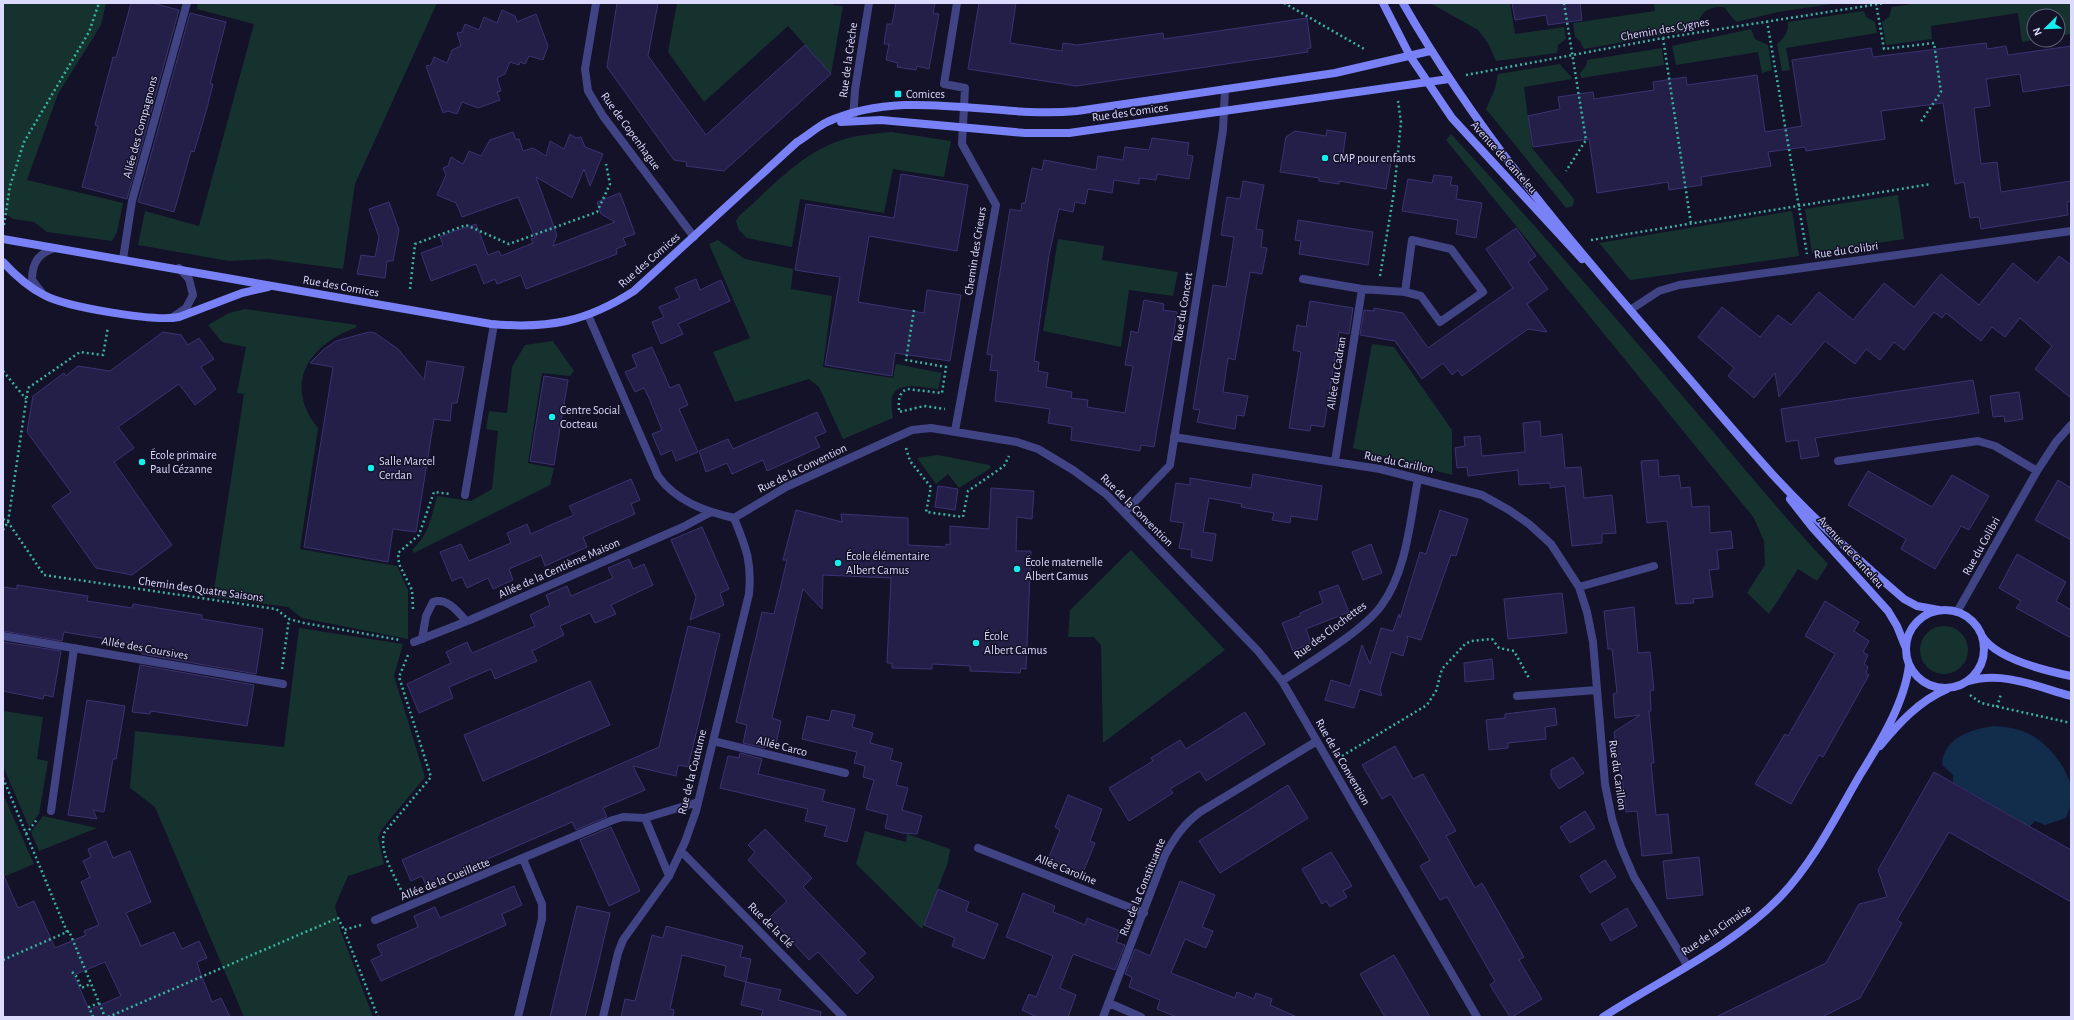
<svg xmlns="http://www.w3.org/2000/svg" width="2074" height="1020" viewBox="0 0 2074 1020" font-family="'Alegreya Sans',sans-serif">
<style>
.green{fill:#15322e}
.water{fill:#122d4b}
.building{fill:#241f48;stroke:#3a3372;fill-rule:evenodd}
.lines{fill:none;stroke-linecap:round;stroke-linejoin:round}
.path{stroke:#39b3a1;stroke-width:2.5;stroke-dasharray:2 3;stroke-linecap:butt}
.lane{stroke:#404484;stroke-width:8}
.street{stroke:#404484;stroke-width:8}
.secondary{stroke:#7981f6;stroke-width:8}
.poi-dot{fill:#14eeef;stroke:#141228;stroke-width:1.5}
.labels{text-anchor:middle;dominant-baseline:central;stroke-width:3;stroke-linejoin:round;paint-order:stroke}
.street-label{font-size:12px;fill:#dcdbfd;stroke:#141228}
.poi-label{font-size:12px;fill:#dcdbfd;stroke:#141228;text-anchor:start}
</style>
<rect width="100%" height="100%" fill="#141228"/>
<path class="green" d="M3,3h103l-5,22 -43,69 -31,86 96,23 -6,29 -5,9 -65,-9 -13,-10 -21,-3 -10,-7z
M198,3h239l-82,181 -12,85 -75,-10 -39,2 -91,-16 7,-34 54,15 55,-202 -57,-15z
M677,3h156v2l10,1 -12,68 -43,-48 -84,76 -36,-50z
M1430,3h80l5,31 49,-7 2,12 -8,6 -1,8 -61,8 -8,-18 -10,-13z
M1654,3h184l-60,9 -42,10 -12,-15c-17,-1 -25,6 -27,22l-113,20 -4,-8 -5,-4 -2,-14 82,-12z
M1919,3h152v31l-13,2v-20h-24v24l-12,2 -4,-29 -87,13 1,13 -46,6 -4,-23 7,-5 3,-10z
M1864,11l2,6 9,5 2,11 -91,15 4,22 -8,1 -5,-27c7,-6 12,-12 11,-22z
M1751,29l4,10 13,6 4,25 -10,3 -4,-21 -82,13 -4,-19z
M1662,48l2,17 -83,13 -1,-5 6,-7 1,-6z
M1560,64c3,6 10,9 12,15l-48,8 8,61 42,51 -1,7 -7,2 -80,-99 9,-20 3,-15z
M891,132l60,9 -7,36 -51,-8 -9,44 -84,-14 -8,48 -45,-9 -8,-8 -3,-9 3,-5c30,-26 59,-60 97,-74 17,-7 37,-8 55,-10z
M1451,134c84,91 166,185 246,279 44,51 85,102 131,151l-11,17 -19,-12 -29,45 -22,-21 18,-28 -1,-24 -10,-23 -308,-378z
M1898,195l6,44 -92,14 -7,-44z
M1792,211l7,45 -169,24 -31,-37z
M1058,239l46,7 -2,14 76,12 -5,24 -44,-6 -8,57 -78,-16z
M718,240l27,19 48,10 -2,20 41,7 -9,71 70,11 3,-14 46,9 -4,16c-12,-1 -41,-9 -46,8 -1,6 0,15 1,21l-50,21 -24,-52 -10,-8 -74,23 -22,-50 37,-14 -41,-94z
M245,309l112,16 -2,3c-47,17 -72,57 -37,100l-18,121 97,17 11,24v49l-106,-21 -14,-11 -75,-10 31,-203 -7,-1 9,-46 -24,-5 -14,-17 21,-12z
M553,341l21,30 -4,5 -28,-3 -14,90 26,5 -4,17 -136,68 -2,-3c17,-16 19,-32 25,-54l34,5 21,-12 6,-58 -12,-2 3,-18 18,2 5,-46 13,-22z
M1372,344l22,3 58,83v45l-99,-27z
M938,455l51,10 2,3 -32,20 -11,-14 -12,10 -19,-26z
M1131,550l94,100 -122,93 -2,-98 -7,-8h-26l2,-27z
M1920 650a24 24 0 1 1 48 0a24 24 0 1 1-48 0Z
M299,628l104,16 -9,32 31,101 -43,52 -4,9 6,26 -36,12 -13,30 5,23 33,88h-129l-89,-210 -25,-19 5,-57 149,16z
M3,711l40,6 -6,42 11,2 -9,53 -10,13 -26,-61z
M3,794l31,70 -31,13z
M43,816l54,12 -58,23 -8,-19z
M865,831l41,11 1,-8 43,15 -2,13 -26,67 -66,-65z"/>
<path class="water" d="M1994,726c12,1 22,2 33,7 20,9 37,31 44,52 3,10 -1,23 -5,33l-21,7 -10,-4 -5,5 -77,-44v-7l-11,-10c1,-27 30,-36 52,-39z"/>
<path class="building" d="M131,3h21l27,7 -52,189 -45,-12 16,-61 -3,-1 16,-60 2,-8 3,1z
M617,3h41l-10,53 58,79 99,-90 26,29 -107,97 -38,-5 1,-4 -13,-2 -67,-93z
M896,3h39l-2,10 6,1 -10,55 -12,-3 -1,4 -19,-3 1,-4 -12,-3 3,-16h-5l3,-20h5z
M979,3h37l-6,40 52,8 1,-8 14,2 86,-12 1,6 143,-21 4,30 -4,1 1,3 -232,34 -108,-17z
M1512,3h68l2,17 -34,5 -2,-10 -31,5z
M502,10l13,6 2,6 19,-8 12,32 -5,14 -14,-4 -4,8 -5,-2 -1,3 -9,-3 -5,12 -8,4 4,13 -4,1 3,8 -22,8 -16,-6 -5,12 -9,-3 -5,2 -17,-47 5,-1 3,-8 13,6 5,-13 9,-4 -4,-13 5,-1 3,-8 14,6 5,-13 13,6z
M190,13l36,9 -16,62h3l-6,24 -13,44 -3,-1 -17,61 -36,-10z
M1986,43l1,6 19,-3 2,9 63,-9v39l-48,7 -3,-18 -34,5 4,27 -16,2 7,56 16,-2 4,30 70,-11v20l-4,1 1,13 -87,14 -2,-12 -9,1 -6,-36 -9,2 -12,-81 -62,8 4,28 -79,12 -1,-4 -37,5 3,14 -70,11 1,8 -33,5 -1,-8 -71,11 -8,-54 -56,8 -5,-31 32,-7 -2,-12 35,-5 1,7 60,-9 -1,-8 33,-5 1,8 70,-10 8,57 37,-6 -10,-66 79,-12 2,9z
M1327,130l19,3 -3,21 48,8 -5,27 -47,-8v3l-20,-3v-3l-39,-6 6,-35 9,-6 31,5z
M513,132l3,8 3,-1 4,12 10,-3 13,8 4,-15 14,8 6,-15 6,4 5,-1 4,10 18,7 -13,32 -6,-17 -12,29 -36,-21 21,58 -4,11 62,-24 -14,-8 -4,-12 23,-9 15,41 -12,4 3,7 -10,4 1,5 -91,35 -5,-14 -24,9 -2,-5 -11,5 -8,-20 -45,17 -10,-28 22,-8 -3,-8 12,-5 24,-8 12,31 11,-4 2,5 32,-13 -2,-4 4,-1 -17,-41 -56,20 -6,-14 -19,-8 9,-20 -3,-7 5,-2 3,-9 12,7 6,-13 12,5 9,-16z
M1152,138l37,5 -2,12 6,1 -4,23 -32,-5 -1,6 -17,-2v6l-25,-4 -2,13 -24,-4 -3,15 -10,-2 -2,10 -14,-3 -10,46 -15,106 5,1 -1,9 10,2 -2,14 26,5 -1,6 17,2 -1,7 38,6 8,-47 -8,-1 6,-34 7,2 6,-33 20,4 -1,6 14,2 -23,135 -13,-2 -1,6 -69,-11 1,-13 -24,-4 2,-14 -55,-8 3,-30 -8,-1 2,-15 -5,-1 23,-145 11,2 1,-8h3l7,-35 10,2 2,-10 52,10 2,-14 25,4 2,-13 24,3z
M901,174l67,11 -11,66 -88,-15 -11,66 66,11 3,-23 34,5 -11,66 -55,-8 -3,23 -67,-11 15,-88 -45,-7 11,-66 88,14z
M1434,175l18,2 -2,8 8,1 -2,13 26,4 -6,35 -20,-4 2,-14 -56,-9 6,-32 24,4z
M1243,181l21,4 -8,44 7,1 -2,17 6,1 -5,26 -12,-2 -15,88 -7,-2 -5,34 25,4 -4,20 -7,-1 -2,14 -38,-7 3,-12 -7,-1 20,-124 13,2 8,-50 -13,-2 6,-38 13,2z
M389,202l10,28 -6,31h-6l-2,17 -28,-4 4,-19 14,2 4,-20 -10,-28z
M1298,220l75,12 -5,33 -69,-11 2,-13 -6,-1z
M1516,228l20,28 -8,6 20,27 -21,15 20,28 -19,-3 -66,47 -4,-6 -6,5 -9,-12 -21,16 -27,-38 -35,-6 4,-25 10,1v-3l29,5 25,35 85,-60 -27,-39z
M2059,256l12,9v133l-36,-29 17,-23 -32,-28 -15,19 -13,-10 -11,14 -35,-28 -4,5 -8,-6 -30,38 -10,-8 -14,18 -14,-11 -11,15 -30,-23 -46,56 -4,-24 -21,25 -26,-22 6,-8 -36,-31 24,-30 38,30 18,-22 13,10 28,-33 34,28 31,-37 30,24 27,-33 38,31 34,-42 24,20z
M696,279l4,11 21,-10 9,21 -52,23 5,10 -22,10 -9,-22 12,-5 -5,-10 21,-9 -5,-10z
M1310,301l43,7 -4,26 -10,-2 -15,95 -13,-2 -1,6 -21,-3 12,-76 -8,-2 4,-25 9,2z
M163,332l18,3 7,10 11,-7 15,21 -13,8 15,22 -21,16 -16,-21 -61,43 16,21 -20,14 58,83 -40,30 -36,-7 -44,-62 19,-14 -44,-60 6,-36 31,-23 2,3 12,-10 32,5z
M369,332l6,1 23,16 26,31 3,-19 37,6 -7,36h-5l-2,18 -16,-2 -18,113 -23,-3 -5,33 -84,-15 29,-180 -23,-4 13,-13 13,-9z
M652,347l18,41 9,-4 9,21 -9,4 19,43 -22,9 -4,-11 -11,5 -9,-21 10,-4 -13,-32 -5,-10 -9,4 -10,-20 12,-5 -5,-12z
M544,376l24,4 -14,85 -24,-4z
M1973,380l6,33 -164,25 4,18 -18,3 -3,-19 -12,2 -5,-33z
M2019,392l4,27 -18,3 -1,-6 -11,1 -3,-21z
M817,412l9,20 -11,5 5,10 -53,24 -4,-11 -31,14 -5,-11 -21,9 -7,-21 29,-12 5,10z
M1540,421l1,16 21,-3 3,34 16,-1 3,31 28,-3 4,38 -14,1v9l-30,3 -7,-60 -15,2v-5l-31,2 -1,-15 -50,6 -1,-9 -10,1 -2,-20 10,-2 -1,-9 16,-1 2,20 43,-4 -2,-29z
M1658,460l1,17 20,-2 2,13 9,-1 2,20 17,-1 1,27 21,-2 2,17 -16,2 2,19 -10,1 4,27 -20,2 1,4 -18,1 -9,-83 -20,2 -6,-62z
M1868,471l64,36 20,-32 37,21 -20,34 -8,-4 -26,43 -34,-20 5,-10 -58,-34z
M1253,474l69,12 -5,34 -26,-4 -1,7 -18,-3 2,-7 -33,-6 1,-3 -33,-6 -6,34 13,2 -4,27 -21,-4 1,-7 -13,-2 5,-25 -14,-2 6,-38 14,2v-7l61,10z
M631,479l9,21 -9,4 4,10 -52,23 4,10 -42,19 -4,-11 -32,14 4,11 -20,9 -5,-11 -21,10 -5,-11 -10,4 -12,-29 21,-8 8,17 42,-18 -4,-10 20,-9 4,10 22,-10 21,-9 -5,-9z
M2058,480l13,8v52l-36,-20z
M938,486l20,3 -3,21 -20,-3z
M991,488l43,3 -2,28 -15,-2 -1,34h15l-5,118 -5,-1 -1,5 -50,-2v-5l-38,-2v5l-40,-1v-5h-5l4,-85 -68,-3 -1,34 -19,-20 -31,129 9,3 -5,23 -9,-2 -2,6 -22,-5 4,-18 -11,-3 26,-110 12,2 13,-54h-4l13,-50 46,12 -1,-8 67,4v27l38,2v-3l4,1v-19l39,3z
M1440,510l28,9 -12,37 -5,-1 -30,85 -14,-4 1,3 -5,17 -12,-4 -11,38 2,6 -22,-7 -6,19 -29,-8 6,-20 19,6 12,-41 8,19 11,-36 12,3 6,-17 1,4 20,-66 6,2z
M702,527l27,62 -9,4 4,12 -34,15 6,-23 -25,-57z
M1371,544l11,29 -19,7 -11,-28z
M2017,554l49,28 -10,19 15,9v28l-55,-30 5,-7 -22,-13z
M629,559l4,10 11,-5 9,21 -42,20 5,9 -21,9 -5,-10 -30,13 4,9 -32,16 5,10 -42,18 -4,-10 -42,18 4,11 -34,15 -12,-29 44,-21 -5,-11 21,-10 5,11 63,-27 -5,-11 20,-10 -4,-10 21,-9 4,10 42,-18 -5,-10z
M17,585l71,11 -1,5 45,7 1,-4 69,11v4l61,10 -7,45 -114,-20 1,-9 -79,-13 -2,9 -59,-10v-44l14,2z
M1338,585l11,27 -43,17 5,14 -18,8 -11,-28 18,-7v-3l23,-10 -4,-11z
M1562,593l5,40 -59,6 -4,-40z
M1825,601l34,21 -5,9 15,10 -6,11 5,3 -4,9 4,3 -2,6 3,2 -46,82 -4,-2 -28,49 -36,-20 30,-50 3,2 47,-82 -30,-18z
M1634,607l4,46 12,-1 4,38 -4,1 1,20h-2l5,52h-3l5,52 12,-1 4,39 -30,3 -5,-45 -11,1 -5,-46h-3l-4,-34 26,-17 -25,3 -2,-24 4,-1 -2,-19 -3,-25h-4l-4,-38z
M688,626l32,8 -32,133 -10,-2 -2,11 -43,-10 12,24 -42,18 4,9 -31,13 -4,-8 -146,64 -4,-10 -11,5 -9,-21 257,-113z
M3,642l58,9 -8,46 -9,-2 -1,4 -40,-8z
M1492,659l2,20 -29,3 -1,-19z
M140,665l114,20 -7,41 -96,-15 -1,3 -18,-2z
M590,681l20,44 -127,56 -19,-46z
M87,700l38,6 -9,53h-3l-9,53 -11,-2 4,9 -29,-4z
M1555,708l2,17 -12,2 1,12 -38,4v5l-19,2 -3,-30 19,-2v-4z
M832,710l23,5 -3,12 21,6 -3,10 23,6 -3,11 12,3 -6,22 12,3 -6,22 20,6 -5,18 -15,-1 -17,-5 3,-13 -22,-6 8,-29 -11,-3 2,-11 -11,-3 3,-11 -55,-13 5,-23 22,5z
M1245,712l20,32 -59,37 -6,-10 -30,18 3,4 -44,28 -20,-33 44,-27 -2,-3 29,-18 6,9z
M1395,746l18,33 10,-5 33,57 -10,5 29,52 7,-5 42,74 -5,3 23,39 -30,18h-2l-20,-32 5,-4 -48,-84 -7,3 -20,-34 10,-6 -16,-27 -23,-39 -9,5 -20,-34z
M740,753l22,6 -4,15 67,16 -3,11 33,8 -8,33 -23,-6 3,-10 -22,-5 3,-12 -88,-21 8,-32 11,2z
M1573,757l11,16 -25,16 -8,-12v-7z
M1934,772l137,78v52l-122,-70 -52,88 5,3 -42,75 -38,19h-106l110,-54 33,-59 28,-7 -9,-27z
M1288,785l20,33 -88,55 -21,-32z
M1068,795l34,14 -12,32 5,2 -13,32 -35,-13 13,-32 -5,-3z
M1585,811l10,17 -25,15 -10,-16z
M611,827l29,64 -31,15 -29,-66z
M765,829l47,49 -9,9 63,66 -8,7 16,17 -17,17 -39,-42 -9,8 -39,-43 17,-16 -39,-41 7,-8 -7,-7z
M106,841l7,17 17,-7 21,51 -25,11 15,33 33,-14 8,17 17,-8 8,17 -10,4 3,10 12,30 9,-4 9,19h-227v-143l15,34 16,-7 21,47 31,-13 -2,-4 15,-6 -18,-43 9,-5 -7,-16 8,-4 -3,-8zM105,962l16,34 -32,14 -15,-35z
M1331,852l21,34 -9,5 4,6 -17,10 -4,-6 -4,3 -20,-35z
M1699,857l4,38 -36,4 -4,-38z
M1605,860l11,17 -26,16 -10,-17z
M1180,881l35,14 -13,32 11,4 -7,17 -21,-9 -14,34 64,25 2,-6 17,7 2,-6 16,6 -2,6 27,12h-120l-20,-8 3,-9 -31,-13 3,-10 -7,-3 10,-25 15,7z
M514,886l8,19 -20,9 4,11 -125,56 -10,-21 11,-5 -5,-10 41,-18 -4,-11 21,-9 5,11z
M938,889l31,13 -3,9 32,13 -14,35 -32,-13 3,-8 -31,-13z
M1023,893l32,13 -2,6 16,6 16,7 2,-7 33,13 -4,11 9,3 -10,25 -42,-16 -13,34 16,7 -8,22h-31l-15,-7 7,-16 7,3 17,-41 -47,-19z
M577,906l33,7 -13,56 -12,48h-35z
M1627,908l10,18 -26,15 -10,-17z
M666,926l77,20 -3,11 11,2 -5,23 -22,-6 2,-10 -44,-11 -12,54 4,1 -1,7h-52l4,-18 10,2 17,-66 11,3z
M1394,955l15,26 21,36h-45l-25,-43z
M746,982l35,8 -3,10 43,12 -1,5h-59l2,-7 -22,-5z"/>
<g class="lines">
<path class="path" d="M1284,3l82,47
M1564,3l22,137 -20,31
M1876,3l8,46 50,-6 7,49 -21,31
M1767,21l40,233
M1663,38l28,186
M1466,75l197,-37 222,-35
M4,225l6,-39 14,-44 65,-110 10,-29
M1591,240l340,-56
M1380,276l14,-84 7,-70 -3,-21
M410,289l5,-45 51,-19 43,19 88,-32 13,-28 -4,-20
M914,310l-8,50 40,7 -4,26 -35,-4c-10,5 -8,13 -8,23l25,-6 21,3
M3,371l23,28
M906,448l4,13 21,26 -5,25 37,5 5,-26 36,-25 5,-10
M3,519l5,3 36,53 232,34 13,10 15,4 96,17
M3,530l5,-8 20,-134 52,-36 23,3 5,-28
M413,609l-1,-19 -13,-26 -1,-11 21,-18 15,-43 17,2
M282,669l7,-50
M1970,695l11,8 90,20
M1997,707l4,-13
M1342,756l85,-51 9,-14 6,-22 23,-25 6,-3 21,-2 7,9 15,3 16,29
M3,778l64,154
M26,834l12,-16
M403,894c-8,-18 -24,-41 -19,-61l47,-56 -32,-100 9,-22
M361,925l-17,5 34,87
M3,960l66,-29 36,86
M72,972l5,5 4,11 10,-4
M93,1017l-4,-10 10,-4
M108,1017l230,-99 6,12"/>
<path class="lane" d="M465,495l29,-171
M422,639l4,-23 7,-14c14,-5 25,10 33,19
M51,811l23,-163"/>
<path class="street" d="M596,3l-11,66 3,22 15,25 91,121
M853,119l2,-29 14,-87
M123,259l9,-58 55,-198
M1303,279l59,10
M42,293l-10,-13c0,-18 7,-27 23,-32
M1630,310l29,-19 20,-6 392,-54
M588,315l70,161c18,25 46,35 76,42l52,-31 126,-57 19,-2 86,14 21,7 35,21 33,24 152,157 24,30 195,336
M173,317l13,-9 7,-13 -4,-16 -10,-11
M955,431l41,-226 -34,-61 3,-56 -21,-4 13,-81
M1174,437l206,32 102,26 27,15 20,14 22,20 28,43 8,25 6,30 12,142 7,35 9,28 13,30 53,88
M1335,461l27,-172 43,3 16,4 19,26 43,-30 -32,-43 -39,-9 -7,52
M1838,461l140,-20 17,5 42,25
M1125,512l45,-47 53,-335 2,-41
M1579,587l75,-21
M1957,612l80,-141 19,-29 15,-17
M3,636l280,48
M414,642l56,-22 213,-93 28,-15
M1282,681c27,-18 81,-50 99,-75 26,-35 29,-86 37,-127
M1517,696l80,-6
M713,741l132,32
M645,818l24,58
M978,848l166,65
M681,851l162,166
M375,920l238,-100 10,-3 22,1 53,-16
M1109,1003l32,14
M518,1017l24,-98v-15l-19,-45
M603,1017l15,-64 5,-13 46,-64 16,-34 11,-31 53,-217c3,-33 -3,-46 -15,-76
M1103,1017l62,-162c10,-18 19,-31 35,-43l117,-71"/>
<path class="secondary" d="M1383,3l27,53 42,62 130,141
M1403,3c71,125 165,236 259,344 37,43 73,86 111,128 41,44 85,85 131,124l13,7 22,4
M841,122l40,-2 144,13h44l380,-54
M3,239l488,85c58,5 95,-2 143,-33l163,-149c10,-6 20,-15 30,-20 81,-36 166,-3 250,-11l258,-38 95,-22
M3,262c12,13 25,25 41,33 22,12 110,27 135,22l63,-24 26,-6
M1790,499l22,28 76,84 9,15 8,20
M1906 649a39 39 0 1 1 78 0a39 39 0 1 1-78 0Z
M1982,636c14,23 65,35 89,40
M1969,681c34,-10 69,6 102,15
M1880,746c19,-23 39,-45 67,-57
M1603,1017c57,-37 132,-72 178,-121 33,-35 55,-80 79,-121 20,-32 45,-73 49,-110"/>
</g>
<g class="poi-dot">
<rect x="894" y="90" width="8" height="8" rx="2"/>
<circle cx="1325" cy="158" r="4"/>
<circle cx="552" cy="417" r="4"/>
<circle cx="142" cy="462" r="4"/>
<circle cx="371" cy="468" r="4"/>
<circle cx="838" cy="563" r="4"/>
<circle cx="1017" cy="569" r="4"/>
<circle cx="976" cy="643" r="4"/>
</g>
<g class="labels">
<g class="street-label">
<text transform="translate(1665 29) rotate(-10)">Chemin des Cygnes</text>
<text transform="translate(848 60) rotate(-82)">Rue de la Crèche</text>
<text transform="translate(1130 112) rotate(-8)">Rue des Comices</text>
<text transform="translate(140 127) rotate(-75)">Allée des Compagnons</text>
<text transform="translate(631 131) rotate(54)">Rue de Copenhague</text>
<text transform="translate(1504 157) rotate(48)">Avenue de Canteleu</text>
<text transform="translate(1846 250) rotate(-8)">Rue du Colibri</text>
<text transform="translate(975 251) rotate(-81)">Chemin des Crieurs</text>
<text transform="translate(649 260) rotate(-41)">Rue des Comices</text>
<text transform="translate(341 286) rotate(10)">Rue des Comices</text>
<text transform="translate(1183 307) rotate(-81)">Rue du Concert</text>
<text transform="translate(1336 373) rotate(-81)">Allée du Cadran</text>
<text transform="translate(1399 462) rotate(12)">Rue du Carillon</text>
<text transform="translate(802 468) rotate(-26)">Rue de la Convention</text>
<text transform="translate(1137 510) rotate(45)">Rue de la Convention</text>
<text transform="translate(1981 546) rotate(-61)">Rue du Colibri</text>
<text transform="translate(1851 552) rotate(48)">Avenue de Canteleu</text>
<text transform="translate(559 568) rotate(-24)">Allée de la Centième Maison</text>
<text transform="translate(201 589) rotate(8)">Chemin des Quatre Saisons</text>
<text transform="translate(1330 630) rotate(-37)">Rue des Clochettes</text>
<text transform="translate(145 648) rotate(10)">Allée des Coursives</text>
<text transform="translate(782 746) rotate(14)">Allée Carco</text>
<text transform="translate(1343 762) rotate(60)">Rue de la Convention</text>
<text transform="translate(692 772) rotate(-76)">Rue de la Coutume</text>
<text transform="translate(1618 775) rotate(82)">Rue du Carillon</text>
<text transform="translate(1066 869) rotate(22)">Allée Caroline</text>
<text transform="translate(445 879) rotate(-22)">Allée de la Cueillette</text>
<text transform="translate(1142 887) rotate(-68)">Rue de la Constituante</text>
<text transform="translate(771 925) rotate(45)">Rue de la Clé</text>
<text transform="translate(1716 930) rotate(-34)">Rue de la Cimaise</text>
</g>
<g class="poi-label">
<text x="906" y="94">Comices</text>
<text x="1333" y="158">CMP pour enfants</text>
<text x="560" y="410">Centre Social<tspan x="560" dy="14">Cocteau</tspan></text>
<text x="150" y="455">École primaire<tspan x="150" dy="14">Paul Cézanne</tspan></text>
<text x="379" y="461">Salle Marcel<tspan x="379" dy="14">Cerdan</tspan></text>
<text x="846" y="556">École élémentaire<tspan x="846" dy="14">Albert Camus</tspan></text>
<text x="1025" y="562">École maternelle<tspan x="1025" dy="14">Albert Camus</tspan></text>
<text x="984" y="636">École<tspan x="984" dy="14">Albert Camus</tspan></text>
</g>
</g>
<rect width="2074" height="1020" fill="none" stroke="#dcdbfd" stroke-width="8"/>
<g transform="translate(2046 28) rotate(247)"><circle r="19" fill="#141228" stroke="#64627d"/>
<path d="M0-3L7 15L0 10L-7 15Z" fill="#14eeef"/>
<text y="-6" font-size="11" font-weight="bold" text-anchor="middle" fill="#dcdbfd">N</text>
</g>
</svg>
